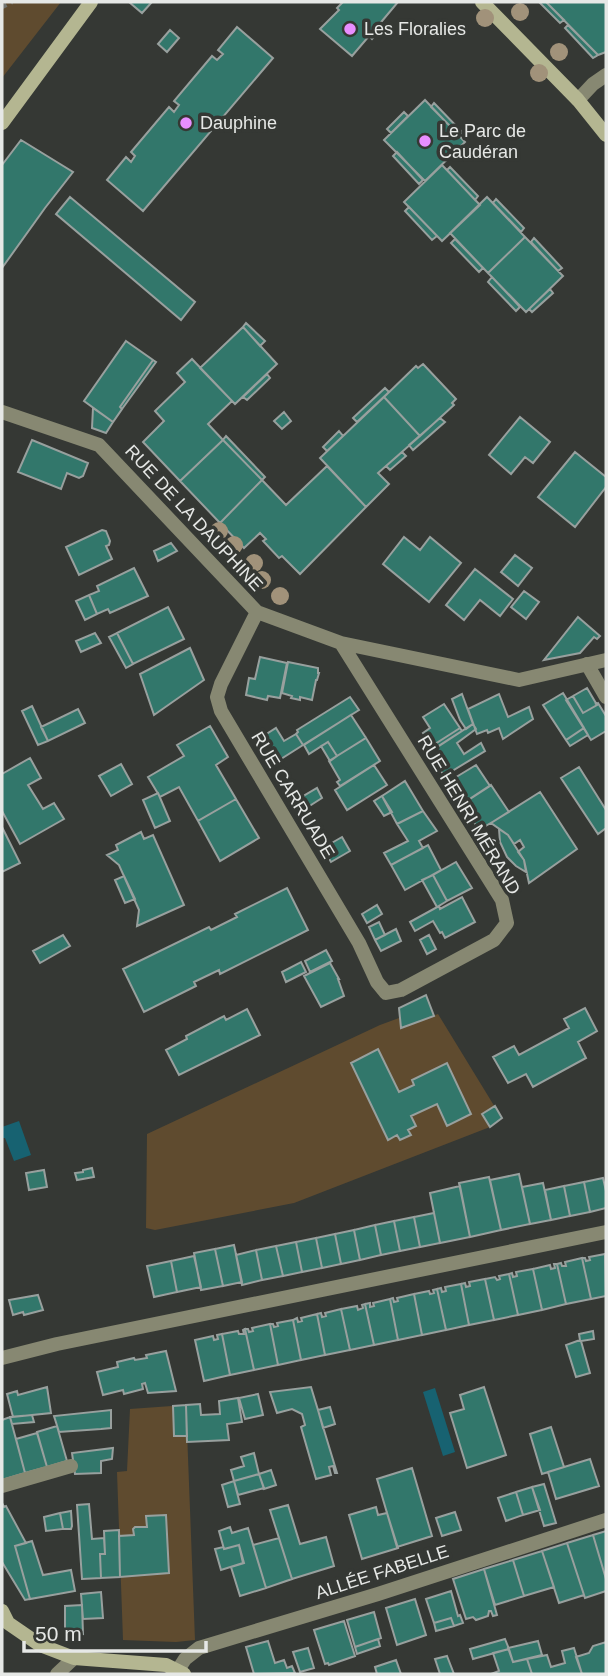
<svg xmlns="http://www.w3.org/2000/svg" width="608" height="1676" viewBox="0 0 608 1676" font-family="Helvetica,sans-serif">
<style>
.green{fill:#5f4b2f}
.water{fill:#176271}
.building{fill:#32776b;stroke:#98a09e;stroke-width:2}
.lines{fill:none;stroke-linecap:round;stroke-linejoin:round}
.path{stroke:#727571;stroke-width:4.5;stroke-dasharray:5 5;stroke-linecap:butt}
.lane{stroke:#878872;stroke-width:14}
.street{stroke:#878872;stroke-width:14}
.secondary{stroke:#b4b691;stroke-width:14}
.tree{fill:#a1927a}
.poi-dot{fill:#e88eff;stroke:#353834;stroke-width:2.5}
.labels{text-anchor:middle;dominant-baseline:central;stroke-width:7;stroke-linejoin:round;paint-order:stroke}
.poi-label{font-size:18px;fill:#e6e8e6;stroke:#353834;text-anchor:start}
.street-label{font-size:18px;fill:#e6e8e6;stroke:#353834}
</style>
<rect width="100%" height="100%" fill="#353834"/>
<path class="green" d="M2,2h59l-59,76z
M438,1014l63,103 -11,10 -196,76 -139,27 -9,-2 1,-94 233,-109 19,-7 2,10z
M186,1405l9,235 -19,2 -53,-2 -6,-168 10,-1 3,-62z"/>
<path class="water" d="M19,1121l12,34 -17,6 -9,-23h-3v-11z
M435,1388l20,64 -12,4 -20,-64z"/>
<path class="building" d="M129,2h23l-10,11z
M343,2h55l-21,25 4,2 -9,10 -3,-3 -17,20 -32,-27 19,-19 -2,-2z
M539,2h7l18,18 -4,3z
M546,2h60v50l-8,3z
M568,25l30,30 -5,3 -28,-30z
M237,27l36,31 -130,153 -36,-31 19,-23 5,5 4,-6 -4,-4 38,-45 5,5 5,-7 -5,-4 38,-45 5,4 6,-6 -5,-4z
M170,30l9,8 -12,14 -9,-8z
M425,100l40,42 -40,39 -41,-41z
M434,103l28,29 -3,3 -28,-28z
M404,112l4,4 -17,17 -4,-4z
M21,140l52,32 -28,36 -43,60v-103z
M397,152l26,28 -4,4 -26,-28z
M442,165l38,40 -38,36 -38,-39z
M450,167l28,29 -3,4 -28,-30z
M70,197l125,105 -14,18 -125,-106z
M487,197l38,40 -37,36 -38,-40z
M496,199l28,29 -3,4 -28,-29z
M409,207l28,29 -5,4 -27,-29z
M525,237l38,39 -37,36 -38,-39z
M534,238l28,30 -4,3 -27,-29z
M455,239l28,29 -4,4 -28,-29z
M492,277l28,30 -4,4 -28,-29z
M550,289l3,4 -21,19 -3,-3z
M246,323l19,18 -5,5 -17,-19z
M243,327l34,37 -42,40 -35,-36z
M126,341l27,19 -33,47 2,2 -9,13 -29,-21z
M192,359l40,42 -24,23 15,16 -43,41 -37,-39 21,-21 -9,-10 30,-29 -8,-9z
M153,360l3,2 -34,47 -2,-2z
M423,364l33,35 -4,4 2,2 -34,31 -36,-39 32,-31 2,2z
M267,374l3,4 -23,22 -4,-3z
M385,388l4,4 -32,30 -4,-4z
M384,397l36,39 -42,37 11,11 -23,23 -46,-49z
M93,408l20,14 -7,11 -14,-5z
M284,412l7,9 -9,8 -8,-8z
M520,417l30,25 -17,21 -8,-6 -14,17 -22,-19z
M440,418l5,4 -32,28 -4,-5z
M339,431l4,5 -16,15 -4,-4z
M226,436l39,41 -3,3 -39,-40z
M32,440l56,23 -5,13 -4,2 -12,-5 -6,16 -43,-17z
M223,440l39,40 -42,43 -40,-42z
M402,452l4,4 -16,14 -4,-4z
M575,452l31,25v10l-31,40 -37,-30z
M327,466l39,41 -66,67 -18,-18 -3,2 -16,-17 3,-2 -6,-6 -16,15 -24,-25 42,-43 24,25z
M102,530l4,1 4,10 -1,4 -3,1 6,13 -33,16 -13,-28z
M404,537l16,13 10,-13 31,26 -32,39 -46,-38z
M171,543l6,8 -19,10 -4,-10z
M515,555l17,13 -14,18 -17,-14z
M134,568l14,28 -38,17 -2,-4 -11,5 -8,-19 10,-4 -2,-5z
M475,569l38,30 -13,17 -20,-16 -16,20 -18,-15z
M524,591l15,11 -13,17 -15,-12z
M89,595l8,19 -12,6 -9,-19z
M168,607l16,32 -51,25 -16,-31z
M578,617l22,19 -3,3 -3,-2 -14,16 -36,7z
M95,633l6,10 -20,9 -5,-11z
M117,633l16,31 -7,4 -17,-31z
M190,648l14,32 -50,35 -14,-41z
M260,657l27,6 -7,35 -12,-2 -1,4 -21,-5 3,-17 6,1z
M288,662l30,6v5h1l-2,7h-1l-4,20 -12,-3v3l-9,-2 1,-2 -10,-3z
M587,688l10,17 -14,8 -10,-17z
M563,693l21,35 -18,12 -23,-35z
M462,694l11,30 -7,5 -6,-9 -8,-21z
M499,694l9,23 21,-10 4,12 -30,20 -4,-11 -11,5 -1,-3 -10,4 -9,-25z
M573,696l10,17 14,-8 -1,-1 2,-1 8,13v15l-15,9 -25,-40z
M350,697l9,13 -56,35 -7,-11 2,-2 -1,-2z
M444,704l16,24 -28,18 -9,-13 7,-5 -7,-11z
M32,706l16,35 -10,4 -16,-34z
M78,709l7,14 -37,18 -7,-14z
M351,715l15,23 -29,18 -9,-14 -19,12 -5,-9z
M473,724l3,5 -19,14 7,11 17,-11 4,8 -41,25 -15,-24z
M210,726l18,31 -12,8 20,34 -38,22 -19,-34 -19,10 -12,-20 36,-21 -7,-11z
M276,728l8,13 12,-7 7,11 -30,19 -16,-24z
M460,728l2,3 -29,19 -1,-4z
M584,728l4,7 -18,11 -4,-6z
M366,738l14,23 -40,25 -3,-4 3,-2 -11,-19z
M328,742l9,14 -7,5 -9,-15z
M30,758l11,20 -13,7 15,24 11,-6 10,16 -44,25 -18,-33v-37z
M121,764l11,20 -21,12 -12,-20z
M374,765l13,20 -40,25 -12,-20z
M476,765l14,21 -28,18 -14,-22z
M579,767l27,43v18l-8,6 -37,-56z
M405,781l18,30 -26,13 -15,-28z
M491,785l18,27 -30,18 -17,-26z
M317,788l5,10 -22,14 -5,-11z
M540,792l37,57 -48,34 -5,-23 -6,-8 6,-5 -4,-7 -6,4 -6,-9 -17,-12z
M158,793l12,28 -15,7 -12,-28z
M382,796l10,16 -8,4 -10,-15z
M236,799l23,39 -39,23 -22,-40z
M423,811l14,20 -18,10 4,7 -32,17 -7,-12 24,-12 -11,-17z
M2,827l18,36 -18,9z
M499,829l9,6 16,25 2,12 -10,-6 -9,-9 -7,-15z
M141,832l3,7 9,-4 31,70 -47,21 2,-16 -20,-45 -12,-10 11,-5 -2,-5z
M342,837l8,14 -19,11 -8,-14z
M428,845l13,25 -36,20 -14,-25z
M456,862l16,26 -25,13 -14,-26z
M433,875l14,26 -10,6 -15,-27z
M124,876l11,23 -10,4 -10,-23z
M287,888l21,42 -88,44 -1,-4 -25,12 2,4 -52,26 -21,-43 86,-42 2,3 26,-13 -2,-3z
M462,897l13,25 -30,16 -3,-6 -2,1 -7,-12 -18,10 -5,-9 29,-16 1,3z
M377,905l5,9 -15,9 -5,-9z
M379,922l6,13 -10,5 -6,-13z
M396,929l5,12 -20,10 -6,-11z
M63,935l7,11 -30,17 -7,-12z
M429,935l7,14 -9,5 -7,-14z
M326,950l6,11 -22,11 -5,-11z
M301,962l5,10 -20,10 -4,-10z
M330,963l9,16h-1l6,17 -23,11 -17,-31z
M426,995l8,21 -33,12 -2,-20z
M585,1008l12,23 -19,11 8,16 -53,29 -7,-13 -18,9 -15,-26 21,-11 5,9 50,-27 -5,-9z
M247,1009l13,26 -81,40 -13,-25 21,-11 -1,-3 38,-20 2,4z
M378,1049l21,43 15,-7 -2,-5 35,-17 24,51 -24,12 -10,-22 -26,12 5,10 -8,4 3,5 -11,5 -3,-5 -9,5 -37,-77z
M495,1106l7,12 -12,9 -8,-13z
M92,1168l2,9 -17,3 -2,-7 8,-1v-2z
M44,1170l3,17 -18,3 -3,-17z
M519,1174l11,50 -29,6 -11,-50z
M489,1177l12,53 -31,7 -11,-54z
M603,1178l3,13v17l-16,4 -6,-30z
M584,1182l6,30 -20,4 -6,-30z
M543,1183l8,37 -21,4 -8,-37z
M460,1186l10,51 -30,6 -10,-50z
M564,1186l6,30 -19,4 -6,-30z
M434,1213l6,30 -20,4 -6,-30z
M414,1217l6,30 -20,4 -6,-30z
M394,1221l6,30 -19,4 -6,-30z
M375,1225l6,30 -21,5 -6,-30z
M354,1230l6,30 -19,4 -6,-30z
M335,1234l6,30 -19,4 -6,-30z
M316,1238l6,30 -20,4 -6,-30z
M296,1242l6,30 -19,4 -7,-30z
M234,1245l8,37 -19,4 -8,-37z
M276,1246l7,30 -21,4 -6,-30z
M215,1249l8,37 -22,4 -7,-37z
M256,1250l6,30 -20,5 -6,-30z
M605,1254l1,42 -15,3 -9,-41h3l1,3 4,-1 -1,-3z
M194,1256l7,31 -24,5 -6,-31z
M582,1258l9,41 -25,5 -9,-40 4,-1 1,3h4l-1,-4z
M171,1261l6,31 -23,5 -7,-31z
M554,1264h3l9,40 -24,6 -9,-41 17,-4 1,4 4,-1z
M533,1269l9,41 -24,5 -9,-41 3,-1 1,4 4,-1 -1,-4z
M509,1274l9,41 -24,5 -9,-41 10,-2 2,3 3,-1 -1,-3z
M485,1279l9,41 -25,5 -8,-41 4,-1 1,4 4,-1 -1,-4z
M461,1284l8,41 -23,5 -9,-41 4,-1 1,4 4,-1 -1,-4z
M437,1289l9,41 -24,5 -8,-41 15,-3 1,3 4,-1 -1,-3z
M414,1294l8,41 -24,5 -8,-41 3,-1 1,4 4,-1 -1,-3z
M38,1295l5,15 -19,5 -1,-3 -10,3 -4,-15z
M390,1299l8,41 -24,5 -9,-41 5,-1v4l4,-1 -1,-3z
M365,1304l9,41 -24,5 -9,-41 16,-3 1,4 5,-2 -1,-3z
M341,1309l9,41 -25,5 -8,-41 4,-1 1,4 4,-1 -1,-3z
M317,1314l8,41 -24,5 -8,-40 4,-2 1,4 4,-1 -1,-3z
M293,1320l8,40 -23,5 -8,-41h3l1,3 4,-1 -1,-3z
M270,1324l8,41 -24,5 -9,-41h3l1,3 4,-1 -1,-3z
M245,1329l9,41 -24,5 -8,-41 16,-3 1,3h5l-1,-4z
M593,1331l1,8 -13,2 9,32 -14,4 -10,-32 14,-5 -1,-6z
M222,1334l8,41 -26,6 -9,-41 18,-4 1,4 4,-1 -1,-4z
M166,1351l10,40 -28,2 -3,-10 -3,1 1,5 -19,5 -1,-4 -20,5 -6,-23 21,-5 -1,-5 17,-4 1,2 12,-2 -1,-3z
M47,1387l4,26 -38,4 -6,-23 10,-3 1,4z
M311,1387l26,86h-2l-2,-7 -4,1 2,8 -15,4 -15,-52 4,-2 -3,-11 -10,-5 -15,4 -7,-21z
M484,1387l22,68 -39,13 -17,-55 14,-4 -4,-14z
M258,1394l5,21 -18,4 -6,-21z
M238,1398l4,24 -15,2 2,16 -42,2 -1,-37 14,-1 1,11 19,-1 -1,-13z
M186,1405l1,31h-13l-1,-30z
M330,1407l5,17 -12,4 -5,-18z
M111,1410v18l-10,1 -42,3 -5,-16z
M32,1415l2,7 -22,2 -2,-7z
M10,1417l15,56 -23,7v-60z
M57,1426l10,35 -20,6 -10,-35z
M551,1427l13,40 -22,7 -12,-40z
M37,1433l10,34 -22,6 -9,-34z
M113,1448l-1,11 -11,2v12l-26,1 -3,-21z
M254,1453l5,21 -25,7 -3,-11 13,-4 -3,-9z
M590,1459l9,27 -43,13 -8,-27z
M412,1468l20,68 -35,11 -20,-68z
M271,1470l5,15 -12,4 -5,-15z
M259,1474l5,14 -26,7 -4,-14z
M234,1481l6,23 -12,3 -6,-22z
M544,1484l12,39 -12,3 -12,-39z
M532,1487l8,23 -17,5 -7,-23z
M516,1492l7,23 -17,6 -8,-23z
M2,1503l2,4 2,-1 20,37 -11,3 15,53 -5,1 -23,-38z
M89,1504l3,35 12,-1 1,16h-5l1,24 -19,1 -5,-74z
M288,1505l12,39 26,-7 8,29 -42,13 -22,-69z
M376,1507l2,8 9,-2 11,35 -36,11 -13,-44z
M71,1511l1,15 -1,3h-8l-3,-16z
M455,1512l6,18 -19,6 -6,-18z
M60,1513l3,16 -17,2 -2,-14z
M166,1515l3,58 -49,4 -1,-41 15,-1 -1,-6 2,-2h12l-1,-11z
M230,1527l2,6 16,-5 18,60 -26,8 -9,-29 13,-4 -5,-18 -15,4 -5,-18z
M119,1530l1,47 -19,1 -1,-24h5l-1,-23z
M606,1531v48l-13,-44z
M593,1535l13,44v12l-21,7 -18,-55z
M279,1538l13,41 -26,9 -13,-43z
M32,1541l11,34 28,-5 4,21 -45,8 -15,-53z
M567,1543l17,52 -25,8 -17,-52z
M239,1545l4,18 -22,7 -6,-21 8,-2 2,2z
M542,1551l12,36 -30,9 -11,-36z
M513,1560l11,36 -29,9 -11,-36z
M484,1569l13,46 -4,1 -2,-5h-2l-1,5 -12,4 -3,-3 -7,2 -13,-40z
M451,1591l7,25 2,-1 3,8 -9,3 -3,-8 -17,5 -8,-24z
M101,1592l2,26 -20,1 -2,-25z
M415,1599l11,36 -29,10 -11,-37z
M82,1605l1,29 -18,-4v-24z
M374,1612l7,26 -26,9 -8,-27z
M451,1618l3,8 -18,5 -2,-8z
M344,1621l11,35 -26,9 -1,-2 -3,1 -11,-34z
M378,1639l2,7 -23,8 -2,-7z
M505,1639l4,10 -36,10 -3,-10z
M268,1641l7,22 9,-3 3,8 5,-2 3,7 -41,1 -8,-27z
M538,1641l4,14 -29,7 -5,-14z
M606,1642v32h-24l-6,-17 13,-4 4,-7z
M308,1648l6,20 -14,4 -7,-20z
M574,1648l8,26h-50l-5,-15 20,-4 4,12 14,-4 -3,-12z
M509,1649l4,13 14,-3 5,15h-41l8,-3 -6,-18z
M447,1656l7,18h-14l-5,-15z
M396,1660l5,14h-24l-2,-7z"/>
<g class="lines">
<path class="path" d="M2,7l10,-5"/>
<path class="lane" d="M578,100l15,-16 13,-9
M587,664l19,33"/>
<path class="street" d="M2,412l97,33 158,167 84,31 178,37 87,-20
M257,612l-36,72 -4,13 4,14 138,232 18,39 9,11 15,-3 93,-50 13,-17 -5,-23 -161,-257
M2,1358l55,-14 549,-112
M2,1486l69,-20
M178,1670l7,-11 14,-11 179,-54 228,-74
M57,1674l17,-16"/>
<path class="secondary" d="M482,2l96,98 28,35
M2,123l89,-121
M2,1611l6,12 32,22 34,13 92,7 18,9"/>
</g>
<g class="tree">
<circle cx="520" cy="12" r="9"/>
<circle cx="485" cy="18" r="9"/>
<circle cx="559" cy="52" r="9"/>
<circle cx="539" cy="73" r="9"/>
<circle cx="219" cy="531" r="9"/>
<circle cx="234" cy="545" r="9"/>
<circle cx="254" cy="563" r="9"/>
<circle cx="262" cy="580" r="9"/>
<circle cx="280" cy="596" r="9"/>
</g>
<g class="poi-dot">
<circle cx="350" cy="29" r="7"/>
<circle cx="186" cy="123" r="7"/>
<circle cx="425" cy="141" r="7"/>
</g>
<g class="labels">
<g class="poi-label">
<text x="364" y="29">Les Floralies</text>
<text x="200" y="123">Dauphine</text>
<text x="439" y="131">Le Parc de<tspan x="439" dy="21">Caudéran</tspan></text>
</g>
<g class="street-label">
<text transform="translate(194 518) rotate(47)">RUE DE LA DAUPHINE</text>
<text transform="translate(293 795) rotate(59)">RUE CARRUADE</text>
<text transform="translate(469 815) rotate(59)">RUE HENRI MÉRAND</text>
<text transform="translate(382 1572) rotate(-18)">ALLÉE FABELLE</text>
</g>
</g>
<rect width="608" height="1676" fill="none" stroke="#e6e8e6" stroke-width="7"/>
<path d="M24 1641v10h182v-10" fill="none" stroke="#e6e8e6" stroke-width="3.5"/>
<text x="35" y="1641" font-size="21" fill="#e6e8e6" stroke="#353834" stroke-width="5" paint-order="stroke">50 m</text>
</svg>
